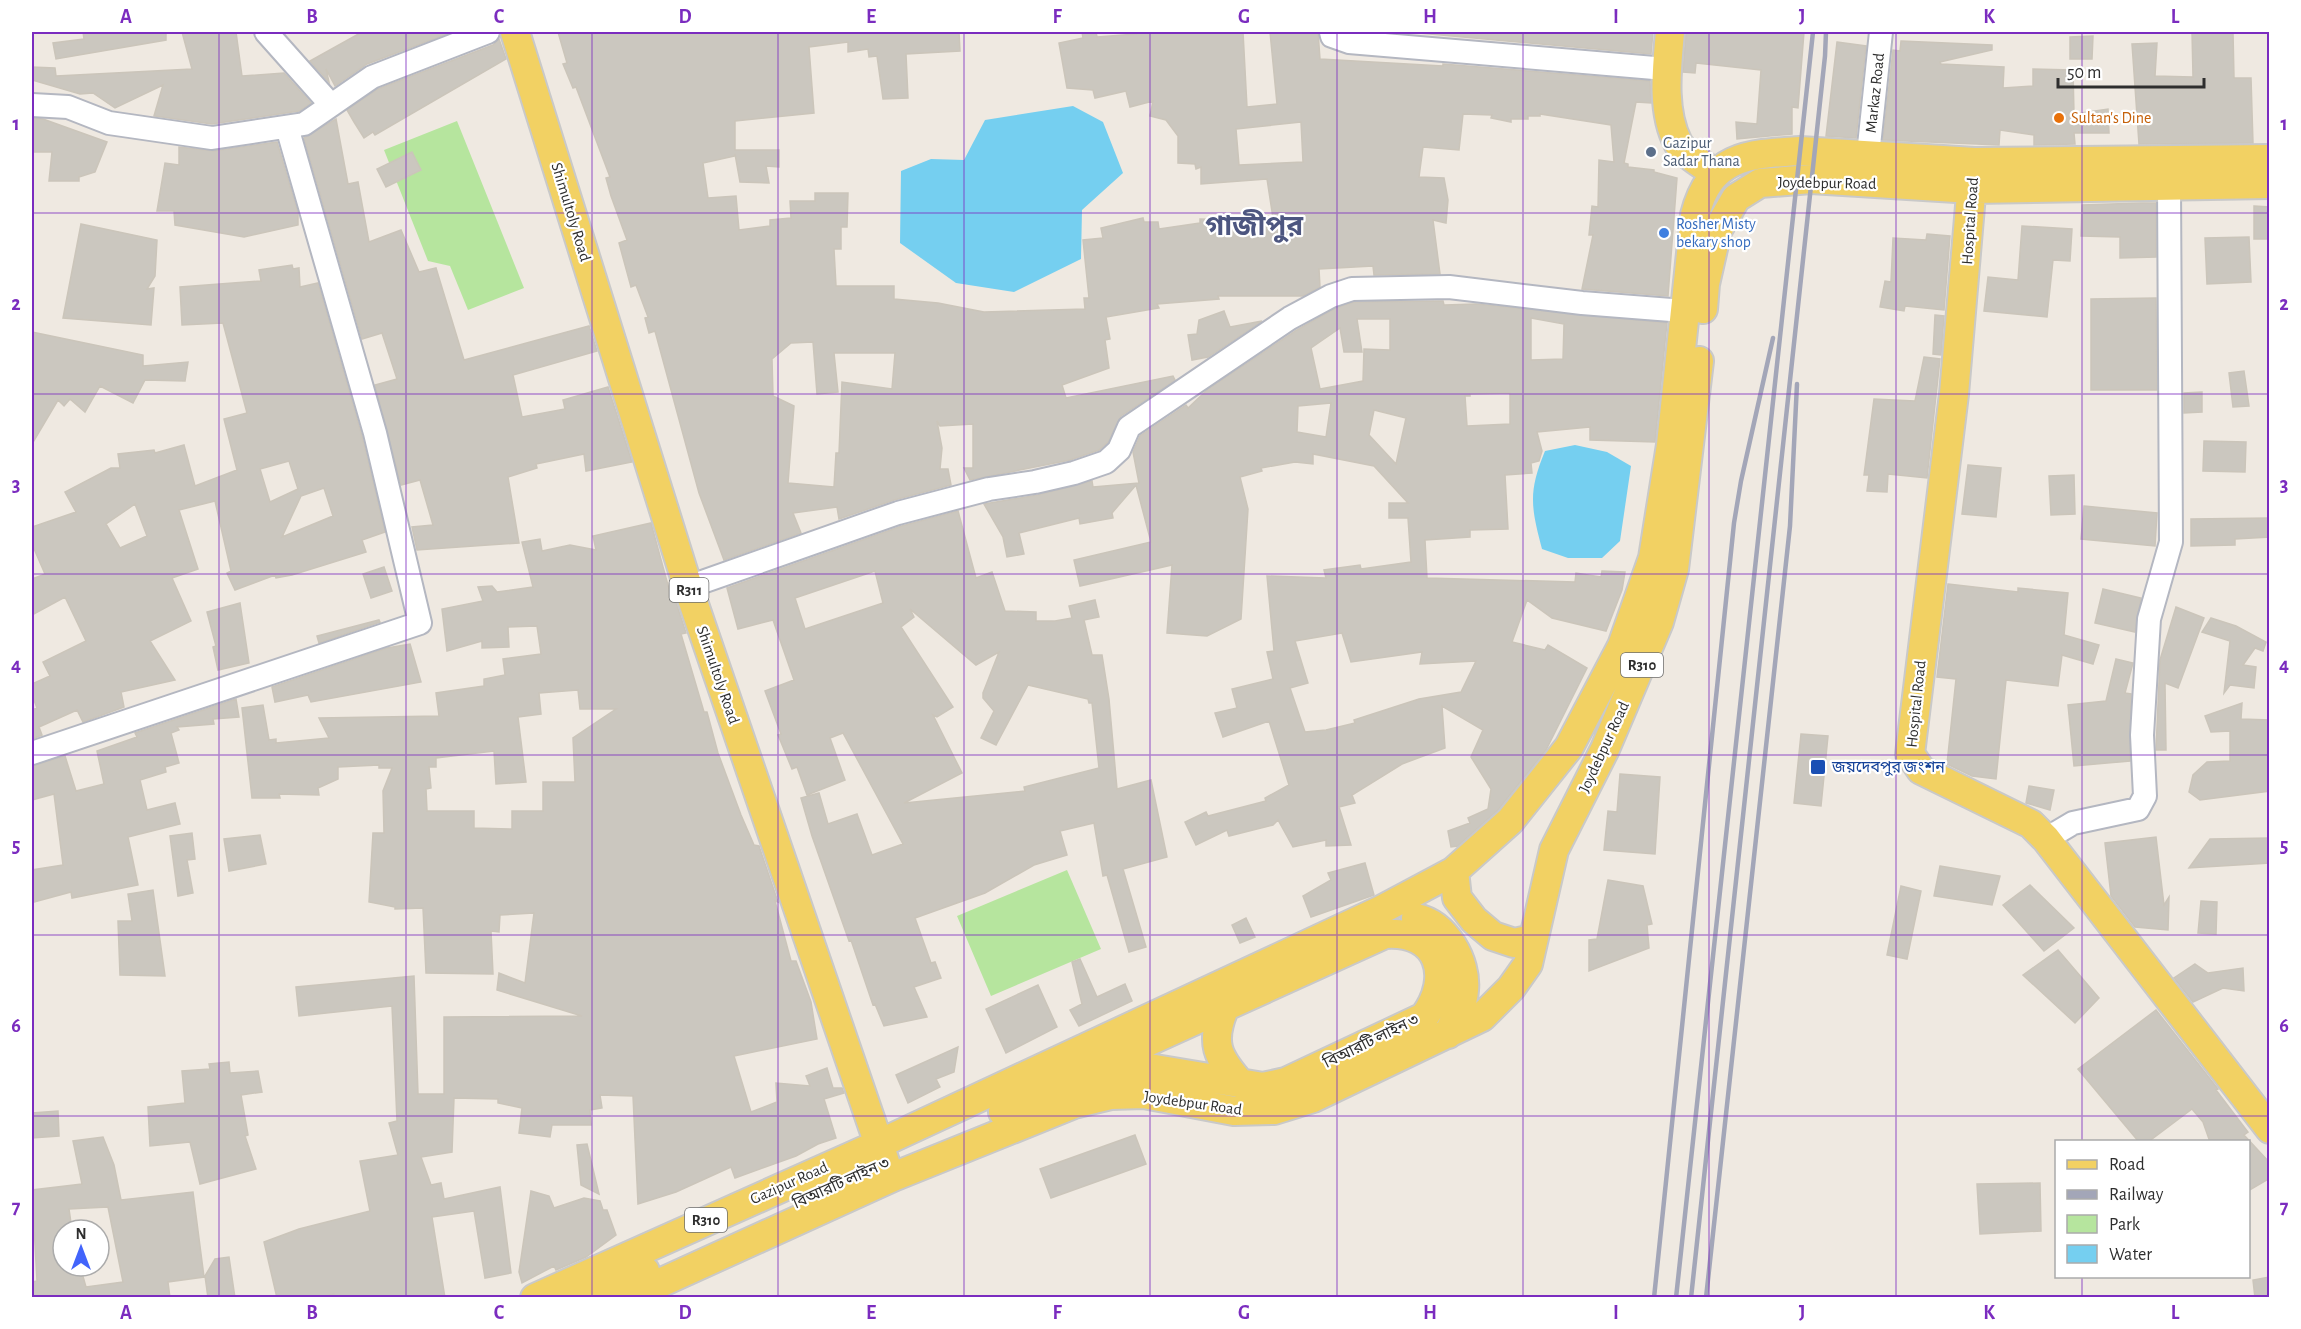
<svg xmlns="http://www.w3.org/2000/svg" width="2301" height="1329" viewBox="0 0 2301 1329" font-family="'Alegreya Sans','Noto Sans Bengali',sans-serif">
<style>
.green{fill:#b6e59e}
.water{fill:#75cff0}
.building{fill:#cbc7bf;stroke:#cbc5ba;stroke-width:1.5;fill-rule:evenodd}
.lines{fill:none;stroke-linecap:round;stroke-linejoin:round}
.minor-casing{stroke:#b4b7c1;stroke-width:26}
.major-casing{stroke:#c9c9c9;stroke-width:32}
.minor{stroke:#fff;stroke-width:22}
.major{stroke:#f2d163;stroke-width:28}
.rail{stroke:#a3a6b8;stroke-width:4.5}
.grid{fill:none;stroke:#7b2cbf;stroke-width:1.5;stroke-opacity:0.55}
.food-dot{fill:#e8710a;stroke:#fff;stroke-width:2}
.service-dot{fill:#5c6f8a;stroke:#fff;stroke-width:2}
.shop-dot{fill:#3f7fe0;stroke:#fff;stroke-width:2}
.transit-dot{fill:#1a4fb4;stroke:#fff;stroke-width:2}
.labels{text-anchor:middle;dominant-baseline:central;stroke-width:4.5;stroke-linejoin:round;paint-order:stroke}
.shield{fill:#fff;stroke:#6d6d6d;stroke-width:1.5}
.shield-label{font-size:15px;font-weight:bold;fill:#2e2e2e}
.street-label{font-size:16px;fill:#2e2e2e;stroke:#fff}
.food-label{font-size:16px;fill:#c56008;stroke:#fff;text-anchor:start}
.service-label{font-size:16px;fill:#4e5e75;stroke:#fff;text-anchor:start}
.shop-label{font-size:16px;fill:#366cbe;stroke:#fff;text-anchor:start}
.transit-label{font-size:16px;fill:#164399;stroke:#fff;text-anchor:start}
.town-label{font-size:28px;font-weight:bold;fill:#4d5680;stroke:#fff}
.neatline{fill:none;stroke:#7b2cbf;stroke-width:2}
.grid-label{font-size:20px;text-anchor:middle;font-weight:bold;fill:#7b2cbf}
</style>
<rect width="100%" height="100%" fill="#efe9e1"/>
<path class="green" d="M457,121l67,167 -56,22 -18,-44 -22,-5 -44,-111z
M1067,870l34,79 -110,47 -34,-80z"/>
<path class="water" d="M1073,106l30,16 20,51 -41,37 -1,49 -67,33 -58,-9 -56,-40 1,-72 30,-12 33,1 21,-40z
M1575,445l32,7 24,14 -11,75 -18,17h-34l-26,-9c-11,-42 -14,-57 3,-98z"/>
<path class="building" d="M83,32h83v8l-110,19 -3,-16 31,-4z
M182,32h54l6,44 42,-3 27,30 -12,8 -87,13 -58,-8 9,-31 -48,23 -22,-15 -13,1 -48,-14v-13l23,1 1,8 136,-7z
M362,32h90l-85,32 -32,22 -9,-17 3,13 -19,-21z
M558,32h401l1,19 -54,3 2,44 -25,1 -6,-43 -8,1 -1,-8 -20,3v-10l-39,5 5,66 -79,8v29h44v17l-13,-1 3,17 -29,-1 -5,-28v2l-32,7 5,35 28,-2 3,34 31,-4v-6l21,-2 -1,-17h25v-8h33l-1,34h-6v22h-7l2,37h58v13l44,4 46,9 101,-3 -1,-11h5l-6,-58 20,-2 -2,-10 42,-10 1,4h14l1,7 41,-6v-4l67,2v-3h6l-6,-39 -66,5v-17l-5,2 -1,-5 -17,-1v-27l-12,-16 -16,-4 3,-15 -23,6 -4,-16 -31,7 -2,-8 -26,-2 -8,-45 24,-5 -1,-6h14l1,5 39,-3 -1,-2h108l4,75 30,-3 -7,-72h48l2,27 123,7v-2l207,17 1,22 -15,-1 -12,61 4,1v3l26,3v2l23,6 -9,118 -86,-7 11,-54h-4l3,-29 6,1 1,-47 15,2 -3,-37 -71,-11v2h-12v3h-17v3l-20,-4 1,-3 -29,-1 -4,36 -36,-3 -4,30 25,1 4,22 -2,23 -13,-3 7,54 -66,1 -1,-9 -54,3 1,18 -17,9h-85l1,3 -62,5 2,4 -53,9 4,22 -5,1 4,28 -47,17 4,13 107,-22 2,4 -54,36 -13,26 -9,8 -29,10 -100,20 -6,-12h9v-44l-33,2 -3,-5 5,27 -2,21h8l3,16 -57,15 -55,19 -2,-12 -44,6 8,20 -77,27 -25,-67 -44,-162 -6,2 -4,-15 3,-1 -12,-32 -5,2 -12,-44 8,-3 -16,-44 -5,-18 4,-1 -34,-90 -3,1 -10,-24 4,-1zM1301,122l2,40 -64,3 -3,-36zM813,342l4,52 21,-2 -4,-39h61l-3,36 -50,-7 -3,71h-3l-2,34 -46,-4 6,-77 -21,-10 -1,-37 19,-16z
M1408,32h245l-2,22z
M1686,32h118l-6,76 -6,-1v27l-55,5 -1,-17 21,2 4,-54 -65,-7 -1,10 -12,-1z
M2192,32h41l1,46h17l2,65 -114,1 -7,-100 25,-1 -2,33 38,1z
M2093,36l-1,23h-22v-22z
M499,39l7,20 -131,76 -2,-3 -9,6 -10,-16 -7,-12 31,-21 115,-44z
M1901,41l91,4v5l-52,12 1,2 63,3 -1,21 30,-2v-17l40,1 1,44 34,-5 1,24h-35l1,11 -41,1v-10l-34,-5 -1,15 -116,-5 10,-90 7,1z
M1837,42l29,4 -10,92 -30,-2z
M32,118l11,1 64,23 -12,30 -16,5v4h-30l3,-29h-20z
M336,119l12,65 10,-2 11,60 32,-12 18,42 17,-4 28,92 125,-34 8,25 -84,24 9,42 43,-8 -2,-9 45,-13 24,75 -46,9 -2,-17 -48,10 1,4 -29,9 11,66 -102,7 -5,-23 21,-2 -13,-45 -19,5 -26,-100 22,-6 -15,-46 -20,6 -58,-201z
M277,142l21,71v12l-54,12 -69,-12 -1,-14h-17l8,-48 14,2v-18l35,4z
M412,152l9,18 -35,17 -9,-18z
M2141,203h15v54l-36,1v-21l-39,-1 1,-31z
M2254,206l16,1v32h-16z
M81,224l76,16 -2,36 -8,13 7,-1 -3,37 -88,-7z
M2022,226l50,3 -2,32 -17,-1 -6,57 -63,-6 4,-34 30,3z
M1927,234l23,2 -6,74 -39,-4 -1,5 -24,-4 5,-26 6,1 2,-44 33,2z
M2249,237l2,45 -44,2 -2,-46z
M292,265l1,4 6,-1 1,19 18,-4 44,153 23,96 -23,8 4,12 -74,23 -16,3 -1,-3 -40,15 -8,-17 4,-2 -16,-70 -36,9 19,59 -26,9 19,43 -41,20 25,39 -54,12 3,15 -41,15 -6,-12 -38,17 3,8 -10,4v-29l5,-2 -5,-13v-11l18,-8 -7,-14 43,-21 -21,-44 -33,18v-36l13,-5 -13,-30v-17l44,-15 -11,-20 46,-24h9l-2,-14 36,-4 1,3 29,-8 11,41 42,-16 -13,-51 23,-6 -24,-90 -41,2 -2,-38 81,-6 -2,-11zM289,461l9,28 -28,13 -10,-33zM324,488l9,28 -51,21 19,-41zM135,504l12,32 -27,12 -14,-24z
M2156,298l1,92h-66v-91z
M1443,301l1,4 32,-1 191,19 -12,119 -65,-2v-13l-53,5 5,19 -3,10 -8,2 1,10 -27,2 3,54 -38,1v7l-45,3 2,38 148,4 1,-9 25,4 1,-6 23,1 -3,18 -16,41 -54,-13 -25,-18 -15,42 33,8 3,-5 39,23 -41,82 -48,60 -40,36 -7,1 -3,-16 22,-8 -2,-5 20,-9 3,-20 -20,-32 12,-27 -41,-24 3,42 -43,16 -50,31 3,8 -16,4 12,38 -25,1v-6l-33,7 -15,-27 -5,5 -44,11 -2,-6 -31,15 -11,-23 21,-10 2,4 58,-15 -1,-3 24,-13 -20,-64 -46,16 -8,-24 22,-5 -5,-19 41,-10 -6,-27 7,-1 -7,-75 59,2 -2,-8 36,-5 1,4 50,-7 -3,-44h-19v-15h19l-34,-37 -61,-12v10l-18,-2 -34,6 1,3 -22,6 8,32 -7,110 -34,17 -40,-3 5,-68 -92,21 -6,-26 77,-18 -15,-57 -24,28 1,5 -33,6 -1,-6 -60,15 5,21 -17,3 -4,-20 -19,-33 54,-9 54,-14 1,6 46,-4 -6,-31 7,-16 46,-31 2,3 19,-18 90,-60 39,-22 18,-6zM1531,318l33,6 -1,35 -32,1zM1357,319h33v31l-26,-1 -1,32 -43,8 -9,-41 29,-20 4,24h18zM1510,393v31l-43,2 -2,-30h5v-2zM1331,403l-5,34 -29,-5 1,-26zM1374,410l32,8 -10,46 -27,-29zM1342,633l9,29 71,-10 -2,12 56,-3 -15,31 -42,7 -65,21 1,3 -29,7 -21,2 -15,-44 18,-5 -13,-42z
M1224,311l6,16 32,-6 -54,36 -16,3 -4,-25 9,-1 2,-14z
M1935,315l9,1 -3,39 -8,-1z
M32,332l111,23v11l45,-4 -3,19 -40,-1 -12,23 -33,-17 -15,26 -15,-13 -6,7 -6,-6 -26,44z
M1924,357l16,2 -13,119 -39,-4 -1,18 -20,-1 2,-16h-5l10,-76 41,2z
M2244,371l5,35 -16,1 -4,-34z
M2202,392v20l-18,1v-20z
M2204,441l42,1 -1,30 -42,-1z
M1968,465l33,3 -5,49 -34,-3z
M2074,475l1,39 -24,1 -2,-39z
M2084,506l73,7 -2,33 -74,-7z
M958,511l18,67 16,-6 13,39 31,1v9h19l17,-3 -3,-12 26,-6 4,17 -15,3 8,35h10l7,44 8,90 34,-9 16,77 -44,12 23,78 -17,5 -22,-77 -4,1 -9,-53 -34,8 7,24 -33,10 -49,28 -70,25 16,45 4,-1 6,16 -27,9 13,30 -43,9 -9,-22 -2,1 -22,-65 -2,1 -37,-105 -11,-38 18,-5 9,31 29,-10 15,41 31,-11 -60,-111 -13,5 15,42 -38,15 -10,-28 -5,2 -14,-34 3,-1 -16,-43 29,-11 -21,-60 -35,9 -11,-41 175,-62zM875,571l8,32 -78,26 -10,-31zM910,609l66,56 23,-13 -16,41v5l11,13 -13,27 15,7 32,-60 60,14 1,4h3l7,65 -75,19 1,4 -121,12 58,-30 -29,-58 4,2 16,-10 -52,-80 13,-10z
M2270,518v19l-35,2v6l-44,1v-27z
M651,523l21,77 3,-1 11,34 -5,1 23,78h3l11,41 23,62 13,30 5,1 19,56 -3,-1 16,60h5l15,41 6,37 -83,17 17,56 26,-10 -1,-19 34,3 -4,-10 21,-8 6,20h9l2,5 -20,6 12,39 -18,6 -22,12 -61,22 -4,-11 -55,25 -38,12 -5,-108 -33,-1 2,13 -12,2 1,15h-39l-2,12 -31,-4 3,-25 -24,-5v-4l-44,-1 -2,54 -31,5 10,28 10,-2 3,16 56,-12 11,86 -26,5 -11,-67 -42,6 13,81h-110l-1,-4 -17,4h-40l-13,-56 35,-13 71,-18 -10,-50 38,-6 -9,-32 8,-2 -5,-115 -93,10 -3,-29 118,-11 4,118h26v-77l138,-1 -85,-26 2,-17 26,10 9,-70 -34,2 -1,17 -8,-1 2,43 -67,-1 -3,-65 -28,1v-2l-26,-5 4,-69h11l-1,-42 9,-23h-13v-3l-41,2v12l-20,9 1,7 -40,-1 1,4h-28l-10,-90 21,-3 6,35 7,-1v4l53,-5 -10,-20 120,-2 -3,-23 48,-7v-7l21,-4 -2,-16 38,-5 -4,-28 -29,1 1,20 -27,1v-7l-35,10 -5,-42 41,-8 -5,-14 14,-1 5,6 36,-5 -11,-45 18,-3 2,12 28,-6 26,5 -3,-14zM578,690l2,19h36l-43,29 2,44h-32v29h-31v18l-38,-1v-17h-47l-1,-22 5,-1 -2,-21h7v-9l58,-7 2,33 30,-2 -8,-65 23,-3 -2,-21z
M384,567l8,24 -21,7 -8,-24z
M1948,584l70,8v-4l50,5 -4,42 35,10 -6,19 -31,-9 -4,31 -52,-6 -10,99 -24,-3 -25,-12 9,-85 -19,-2z
M2103,589l38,9 -6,34 -40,-9z
M240,603l9,60 -31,7 -5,-23 3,-1 -9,-34z
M2176,607l28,11 -26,70 -13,-5 1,67h-10l4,-90z
M2211,618l25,8 30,16 -3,9 -8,-3 -12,17 13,2 -2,21 -24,-3 -6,8 6,-52 -28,-9z
M379,620l1,2 -61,21 -2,-7z
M410,644l11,38 -110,20 -3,-7 -33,7 -3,-15 115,-39z
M2116,659l17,4 -8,30 6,1 -1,67 -56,5 -6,-61 38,-4z
M236,699l3,18 -26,2 1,5 -37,3 2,3 -8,3 8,30 -14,4 1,5 -26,8 7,30 28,-7 5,21 -52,13 10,48 -66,13 -1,-6 -37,10 -2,-32 31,-5 -9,-71 -22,6v-34l33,-10 11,35 28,-7 -7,-33 40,-14 -2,-4z
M2242,703l-1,16 29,1v71l-70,9 -11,-8 4,-17 14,-13 23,-1v-30l-19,1 -6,-16z
M1801,734l27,2 -7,70 -27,-3z
M1620,774l40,3 -5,77 -51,-4 4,-39 9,1z
M2029,786l25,4 -4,20 -24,-7z
M192,833l3,26 -8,1 6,33 -15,3 -8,-60z
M260,835l6,29 -37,7 -5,-32z
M2156,837l8,68 5,-8 -1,33 -33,-3 -24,-31 -6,-53z
M2270,838v25l-81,5 21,-29z
M1365,863l9,32 -63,22 -8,-21 28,-16 -3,-7z
M1940,866l60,10 -8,29 -58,-9z
M1608,880l35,6 9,38 -5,1 2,23 -60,23v-31l8,-1z
M2030,885l44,43 -30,23 -41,-46z
M1901,886l20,5 -14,68 -20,-4z
M153,890l12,86 -45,-1 -2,-54h14l-4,-27z
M2201,901l16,1 -1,32 -18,-1z
M1246,918l9,19 -15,6 -8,-18z
M2058,950l41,48 -24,25 -52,-48z
M1080,959l17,38 28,-13 7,17 -53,25 -9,-16 12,-6 -10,-42z
M2195,964l13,9 35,-5 1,23 -21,-3 -30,14 -19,-24z
M1038,985l19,42 -51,26 -20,-44z
M2156,1010l62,79 -2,1 32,42 -4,3 26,28v15l-22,13v-49h-38l-7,-20 -11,-13 -44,33h-9l-61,-73z
M958,1047l-4,25 -18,7 4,8 -32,16 -12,-28z
M229,1062l1,11 28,-2 4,21 -21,3 7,40 -3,1 11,33 -56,15 -10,-42 -40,4 -2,-39 37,-4 -3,-32 28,-2 -1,-5z
M58,1111l1,25 -27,2v-25z
M1135,1135l11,29 -95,34 -11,-29z
M103,1137l11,28 7,35 72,-8 11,85 -36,5 2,16h-138v-16l5,-1 -5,-91 50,-6 -9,-43zM108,1207l15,75 -37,5 -6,-21h-17v-36h9l-3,-21z
M587,1144l12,50 -18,-9 -4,-40z
M2040,1183l1,48 -61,3 -3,-50z
M531,1191l18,5 5,12 30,-10 16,3 3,9h4l9,25 -30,22 -30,13 -2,-4 -32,17 -3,-11z
M229,1257l6,41h-27l-3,-22 10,-17z
M2270,1277v21h-15l-2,-18z"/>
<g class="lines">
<g class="minor-casing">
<path id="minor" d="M266,32l65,73
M1331,32l1,4 17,6 317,27
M32,105l36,2 41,16 103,15 92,-14 68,-47 116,-45
M1868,155l13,-123
M688,587l210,-74 91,-24 46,-7 39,-9 32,-11 13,-12 10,-23 161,-109 41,-22 21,-7 97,-2 133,16 102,8
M32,753l388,-130 -45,-190 -88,-306
M2046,839l27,-16 65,-14 7,-13 -3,-61 7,-116 22,-77 -2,-357"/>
</g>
<g class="major-casing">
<path id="major" d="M515,32l173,555 197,575
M1670,32c-3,34 -9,78 8,111 6,11 26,22 36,30
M1973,171l-19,223 -44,360 11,16 110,54 15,15 224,290
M1703,309l2,-25 12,-53 19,-33 24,-15 51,-4 161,10 298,-5
M1454,871l3,27 17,22 19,16 21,7 18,-4
M1416,918c30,6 51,44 48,72 -1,16 -9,30 -16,44
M1224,1009c-14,34 -7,48 17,75
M1003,1112l95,-42 36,-22 251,-114c54,-4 69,43 39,83l-138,65 -23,5 -120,-20 -45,3
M535,1298l344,-154 500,-233 75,-40 56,-50 59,-74 53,-101 31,-88 18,-113 24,-230c15,-59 51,-61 105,-64l174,11 296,-3
M585,1298l60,-27
M627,1298l266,-121 181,-73 37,-9 33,-1 90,17 40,-1 39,-12 169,-81 29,-29 17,-24 26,-114 51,-101 54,-127 15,-53 25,-208"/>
</g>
<use href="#minor" class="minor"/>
<use href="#major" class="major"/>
<path class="rail" d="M1654,1298l80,-775 7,-42 32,-143
M1676,1298l137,-1266
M1691,1298l134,-1242 1,-24
M1706,1298l84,-772 7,-142"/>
</g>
<path class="grid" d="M219,32v1266M406,32v1266M592,32v1266M778,32v1266M964,32v1266M1150,32v1266M1337,32v1266M1523,32v1266M1709,32v1266M1896,32v1266M2082,32v1110M32,213h2238M32,394h2238M32,574h2238M32,755h2238M32,935h2238M32,1116h2238M2082,1276v22"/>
<circle class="food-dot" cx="2059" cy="118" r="6"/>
<circle class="service-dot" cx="1651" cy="152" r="6"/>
<circle class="shop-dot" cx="1664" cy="233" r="6"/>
<rect class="transit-dot" x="1810" y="759" width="16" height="16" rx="3"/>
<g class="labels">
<g class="shield">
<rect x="669.5" y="578" width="39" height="24" rx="4.5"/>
<rect x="1621" y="653" width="42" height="24" rx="4.5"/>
<rect x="685" y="1208" width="42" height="24" rx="4.5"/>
</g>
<g class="shield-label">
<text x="689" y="590">R311</text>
<text x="1642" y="665">R310</text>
<text x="706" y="1220">R310</text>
</g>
<g class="street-label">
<text transform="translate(1875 93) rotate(-84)">Markaz Road</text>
<text transform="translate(1827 183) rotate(1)">Joydebpur Road</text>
<text transform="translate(571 212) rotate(73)">Shimultoly Road</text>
<text transform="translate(1970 221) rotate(-86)">Hospital Road</text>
<text transform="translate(718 675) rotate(71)">Shimultoly Road</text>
<text transform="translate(1916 704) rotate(-84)">Hospital Road</text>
<text transform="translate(1604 747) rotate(-65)">Joydebpur Road</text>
<text transform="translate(1371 1041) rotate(-26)">বিআরটি লাইন ৩</text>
<text transform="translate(1193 1103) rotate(8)">Joydebpur Road</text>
<text transform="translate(789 1183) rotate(-24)">Gazipur Road</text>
<text transform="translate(841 1183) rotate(-24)">বিআরটি লাইন ৩</text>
</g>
<g class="food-label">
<text x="2071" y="118">Sultan's Dine</text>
</g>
<g class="service-label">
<text x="1663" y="143">Gazipur<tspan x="1663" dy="18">Sadar Thana</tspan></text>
</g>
<g class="shop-label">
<text x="1676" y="224">Rosher Misty<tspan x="1676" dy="18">bekary shop</tspan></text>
</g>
<g class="transit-label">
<text x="1832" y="767">জয়দেবপুর জংশন</text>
</g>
<g class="town-label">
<text x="1254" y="227">গাজীপুর</text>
</g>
</g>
<rect width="2301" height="1329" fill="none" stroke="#ffffff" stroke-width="66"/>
<rect x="2055" y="1140" width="195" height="138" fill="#ffffff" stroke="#ababab" stroke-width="1.5"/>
<rect x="2067" y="1160" width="30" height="9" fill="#f2d163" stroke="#ababab" stroke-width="1.5"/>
<text x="2109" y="1170" font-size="18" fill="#2e2e2e">Road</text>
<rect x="2067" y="1190" width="30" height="9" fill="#a3a6b8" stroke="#ababab" stroke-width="1.5"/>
<text x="2109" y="1200" font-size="18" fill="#2e2e2e">Railway</text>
<rect x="2067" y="1215" width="30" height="18" fill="#b6e59e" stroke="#ababab" stroke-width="1.5"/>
<text x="2109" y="1230" font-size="18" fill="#2e2e2e">Park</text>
<rect x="2067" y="1245" width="30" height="18" fill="#75cff0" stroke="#ababab" stroke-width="1.5"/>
<text x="2109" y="1260" font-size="18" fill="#2e2e2e">Water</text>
<g transform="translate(81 1248)"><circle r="28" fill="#ffffff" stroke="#ababab" stroke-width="1.5"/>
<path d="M0-4.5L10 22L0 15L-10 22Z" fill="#4264fb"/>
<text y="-9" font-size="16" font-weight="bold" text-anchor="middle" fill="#2e2e2e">N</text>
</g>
<path d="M2058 78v9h146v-9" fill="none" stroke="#2e2e2e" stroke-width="3"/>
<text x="2067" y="78" font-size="18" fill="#2e2e2e" stroke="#ffffff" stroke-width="4.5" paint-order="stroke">50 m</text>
<rect x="33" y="33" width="2235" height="1263" class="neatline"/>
<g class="grid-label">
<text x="126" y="23">A</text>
<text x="312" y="23">B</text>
<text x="499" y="23">C</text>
<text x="685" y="23">D</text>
<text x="871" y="23">E</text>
<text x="1057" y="23">F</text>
<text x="1244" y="23">G</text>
<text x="1430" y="23">H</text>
<text x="1616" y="23">I</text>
<text x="1802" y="23">J</text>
<text x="1989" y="23">K</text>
<text x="2175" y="23">L</text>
<text x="16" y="130">1</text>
<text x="2284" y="130">1</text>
<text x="16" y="310">2</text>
<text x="2284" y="310">2</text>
<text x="16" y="491">3</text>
<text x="2284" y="491">3</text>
<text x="16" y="671">4</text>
<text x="2284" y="671">4</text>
<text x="16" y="852">5</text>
<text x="2284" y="852">5</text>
<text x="16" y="1032">6</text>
<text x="2284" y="1032">6</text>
<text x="16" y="1213">7</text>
<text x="2284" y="1213">7</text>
<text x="126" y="1319">A</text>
<text x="312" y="1319">B</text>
<text x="499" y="1319">C</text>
<text x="685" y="1319">D</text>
<text x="871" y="1319">E</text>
<text x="1057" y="1319">F</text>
<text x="1244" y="1319">G</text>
<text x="1430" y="1319">H</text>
<text x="1616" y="1319">I</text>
<text x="1802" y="1319">J</text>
<text x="1989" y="1319">K</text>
<text x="2175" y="1319">L</text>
</g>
</svg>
